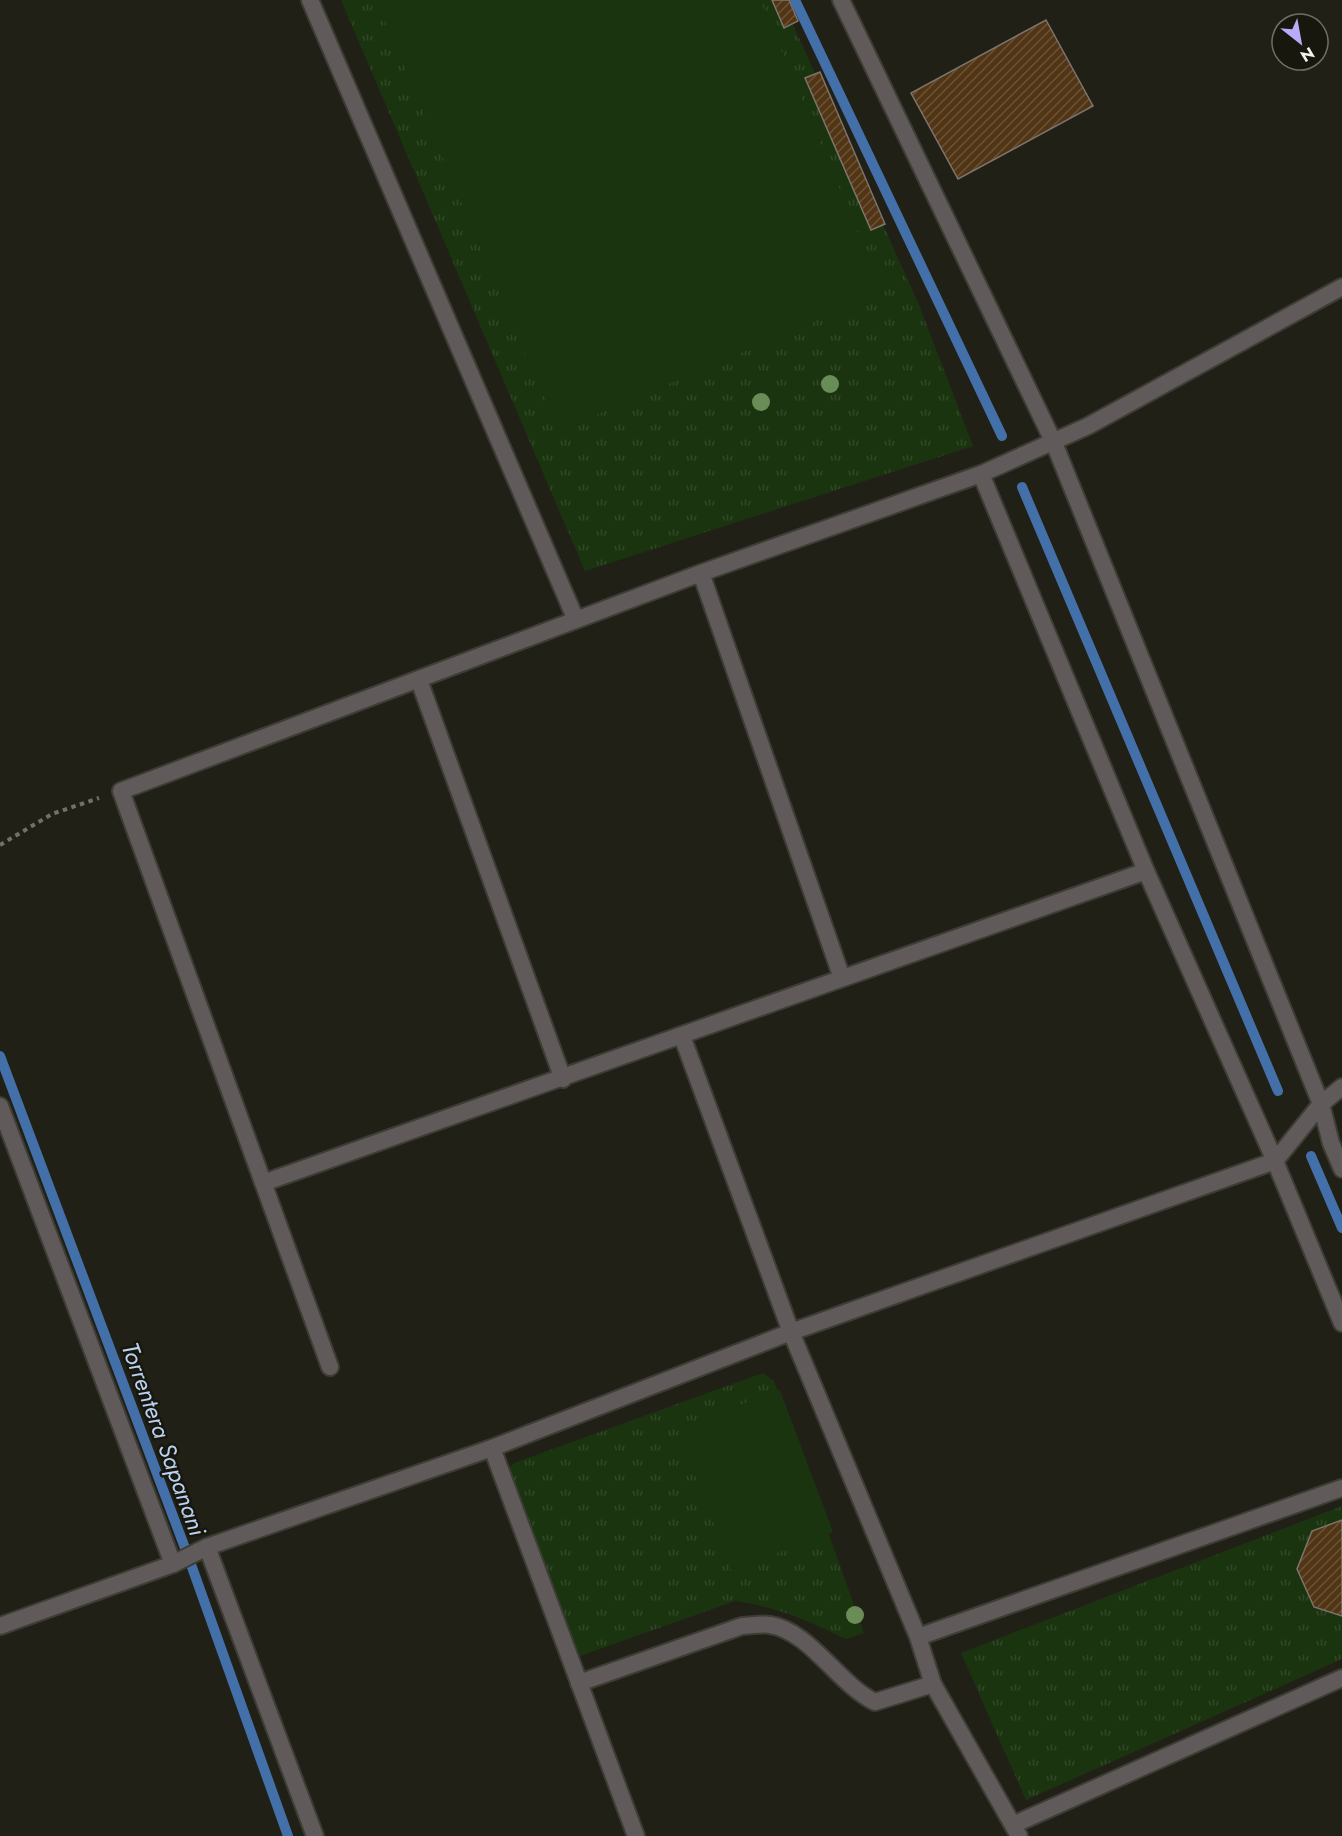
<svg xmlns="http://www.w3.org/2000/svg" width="1342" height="1836" viewBox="0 0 1342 1836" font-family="Jost,sans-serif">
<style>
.park{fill:url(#park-tufts)}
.pitch{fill:#1b3410}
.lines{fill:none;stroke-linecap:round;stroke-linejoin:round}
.stream{stroke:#4470a9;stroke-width:10}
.building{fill:url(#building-hatch);stroke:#7d756d;stroke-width:1.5}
.service-casing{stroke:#3e3d35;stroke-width:20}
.minor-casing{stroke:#3e3d35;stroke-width:20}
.path{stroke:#727169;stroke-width:4;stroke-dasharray:4.5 4.5;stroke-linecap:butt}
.service{stroke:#605b5a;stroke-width:16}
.minor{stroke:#605b5a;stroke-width:16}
.tree{fill:#6a8c57}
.labels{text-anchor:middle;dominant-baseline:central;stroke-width:5;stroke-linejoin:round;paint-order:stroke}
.water-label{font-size:24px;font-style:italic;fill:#bad2f4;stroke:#18170e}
</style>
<defs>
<pattern id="park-tufts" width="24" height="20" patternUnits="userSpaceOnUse" patternTransform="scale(1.5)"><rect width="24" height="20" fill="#1b3410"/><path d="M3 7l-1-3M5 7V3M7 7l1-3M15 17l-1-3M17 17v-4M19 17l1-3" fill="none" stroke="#314827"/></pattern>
<pattern id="building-hatch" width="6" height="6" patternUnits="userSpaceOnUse" patternTransform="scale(1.5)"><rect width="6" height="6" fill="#523515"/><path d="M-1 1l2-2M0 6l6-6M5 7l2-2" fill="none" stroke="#6b5337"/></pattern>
</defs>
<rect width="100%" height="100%" fill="#212017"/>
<path class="park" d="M341,0h441l137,305 54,141 -388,125z
M763,1373l11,8 90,252 -18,6c-37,-18 -70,-33 -111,-38l-161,57 -67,-188 7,-7z
M1342,1506v153l-316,141 -65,-147z"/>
<path class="pitch" d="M376,0h384l123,292 -325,139z
M780,1390l53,142 -102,38 -53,-142z"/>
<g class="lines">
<path class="stream" d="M795,0l207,436
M1022,487l256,604
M0,1056l188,500 100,280
M1311,1156l31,72"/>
</g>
<path class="building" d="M772,0h17l9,21 -14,7z
M1046,20l47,86 -135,73 -47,-86z
M820,72l65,152 -14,6 -66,-152z
M1342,1520v96l-28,-9 -17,-38 15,-38z"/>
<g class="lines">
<g class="service-casing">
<path id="service" d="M0,1106l173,458
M207,1547l108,289
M579,1683l163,-57c9,0 19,-3 28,-1 40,6 68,59 105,77l58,-18"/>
</g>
<g class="minor-casing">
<path id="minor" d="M310,0l266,620
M841,0l213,443 267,661 10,39 11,26
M981,474l165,397 129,290 67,162
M701,573l141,405
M419,680l144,399
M682,1036l109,296 127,305 15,47 86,152
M263,1183l883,-312
M330,1367l-209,-576 580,-218 280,-99 107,-48 254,-139
M492,1448l144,388
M0,1626l173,-62 34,-17 285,-99 299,-116 484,-171 46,-57 21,-17
M918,1637l424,-149
M1015,1824l327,-146"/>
</g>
<path class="path" d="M0,845l52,-31 47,-16"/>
<use href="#service" class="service"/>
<use href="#minor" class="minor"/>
</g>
<g class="tree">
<circle cx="830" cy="384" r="9"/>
<circle cx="761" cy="402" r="9"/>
<circle cx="855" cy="1615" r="9"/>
</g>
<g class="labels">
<g class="water-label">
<text transform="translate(164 1439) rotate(70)">Torrentera Sapanani</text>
</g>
</g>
<g transform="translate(1300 42) rotate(149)"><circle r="28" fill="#18170e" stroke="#706f67" stroke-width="1.5"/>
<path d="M0-4.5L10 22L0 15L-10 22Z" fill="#b9abf7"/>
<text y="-9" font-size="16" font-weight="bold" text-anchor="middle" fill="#f3f2ec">N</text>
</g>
</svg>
